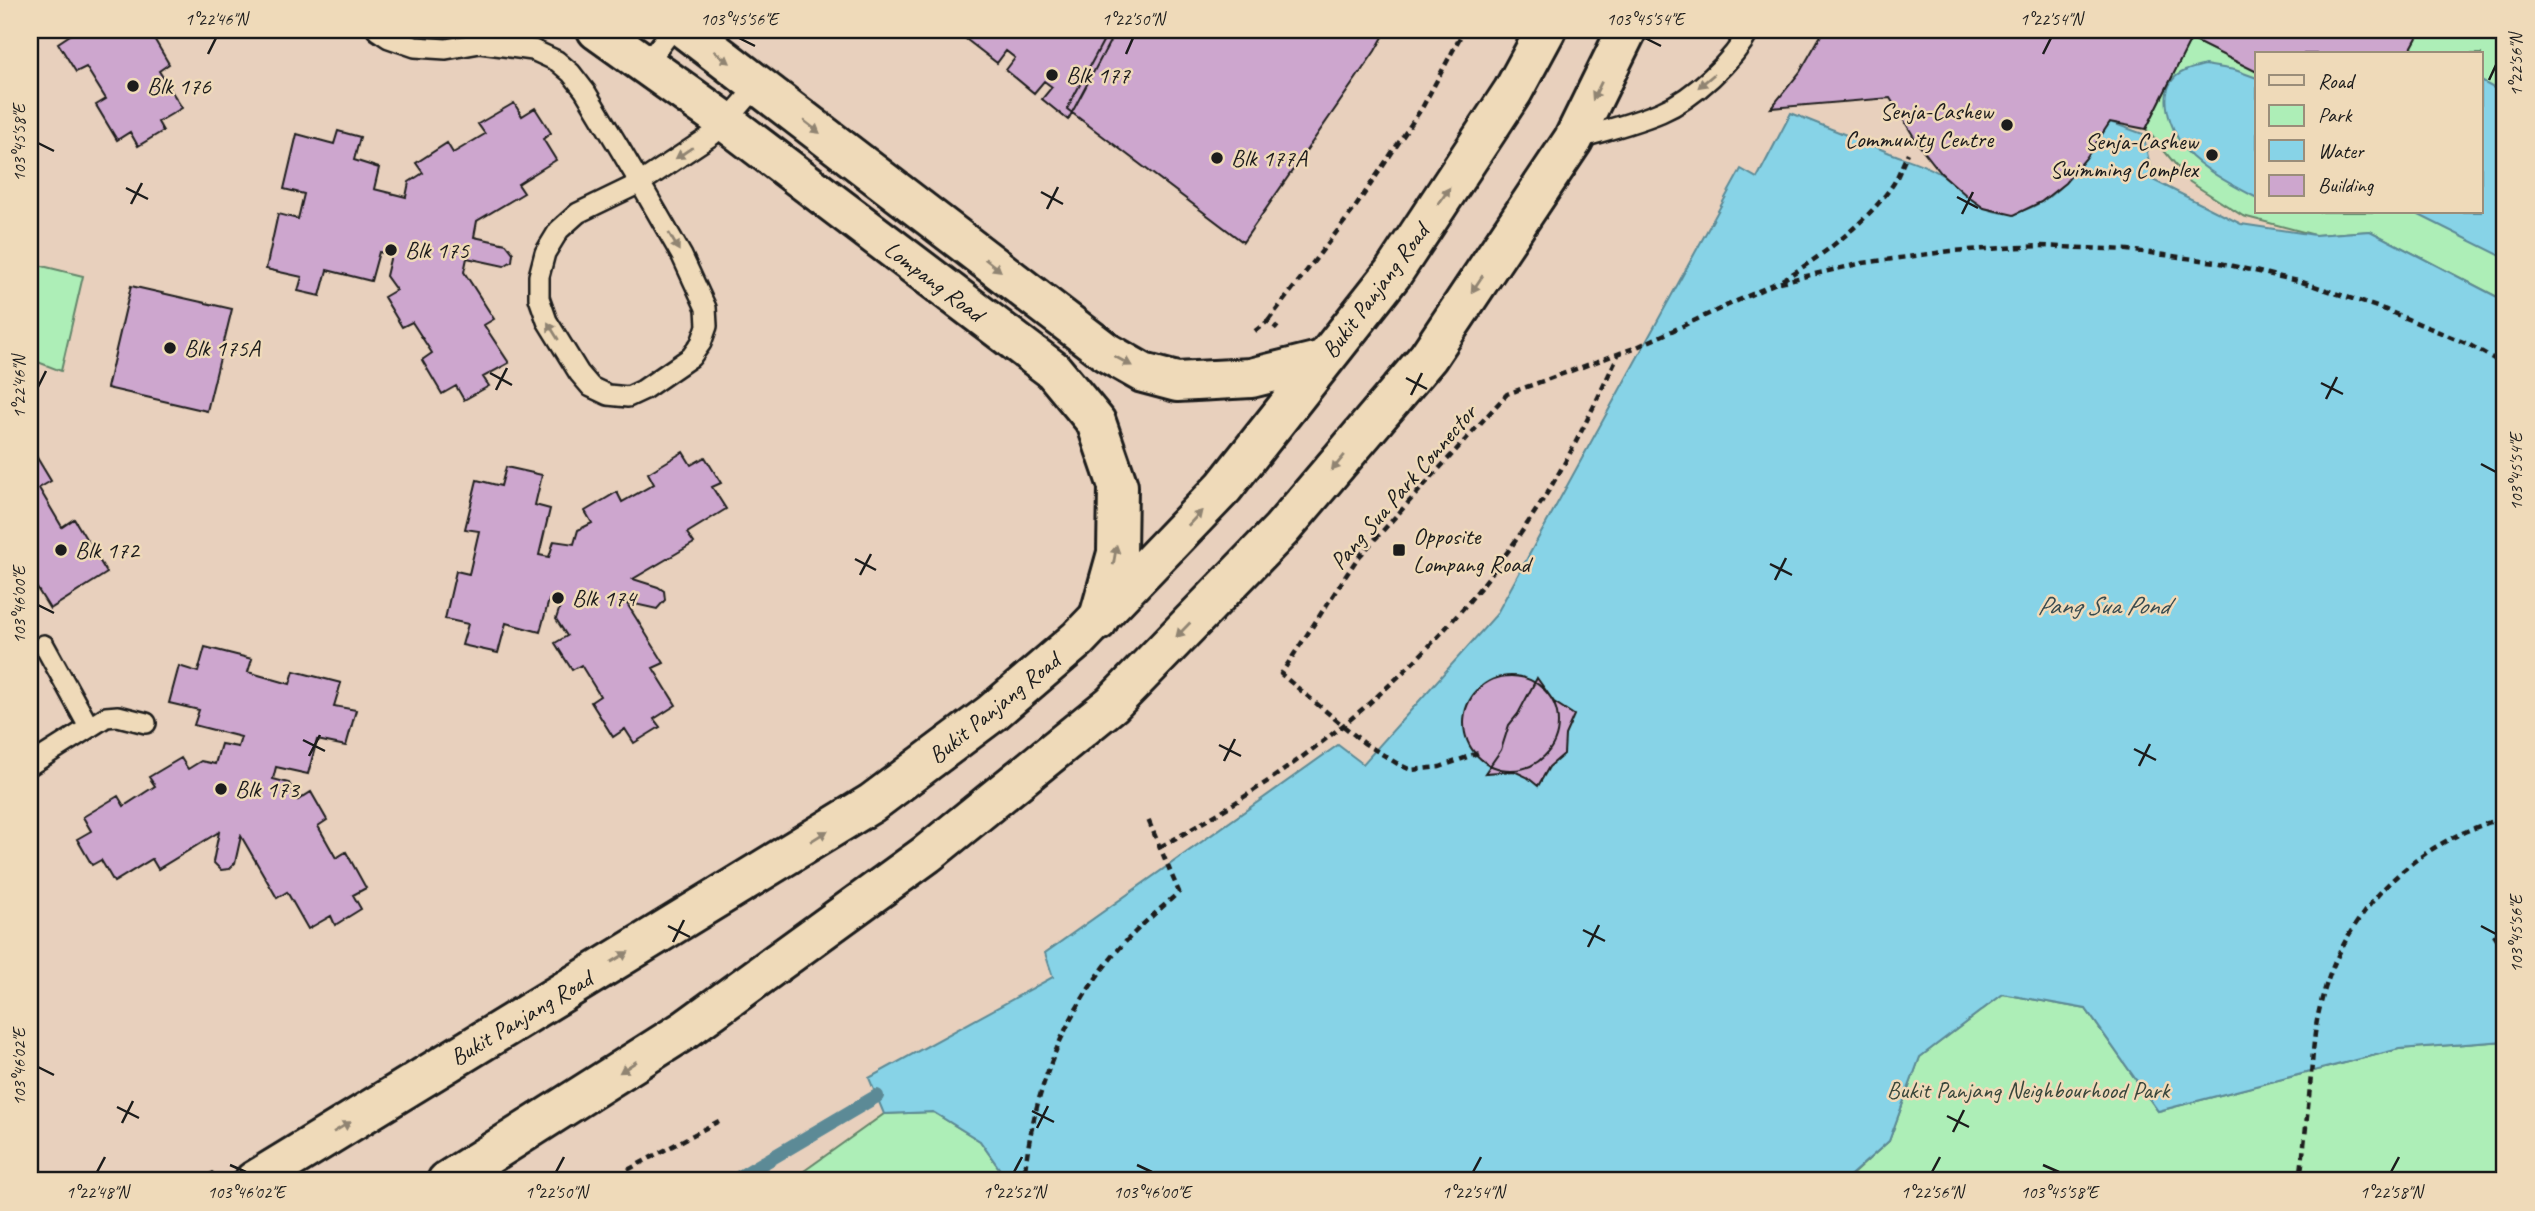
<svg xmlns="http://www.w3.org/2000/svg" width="2535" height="1211" viewBox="0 0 2535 1211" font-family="Caveat,sans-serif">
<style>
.green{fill:#adeeb7;stroke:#64856a;stroke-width:2}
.water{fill:#87d3e7;stroke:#5c8a96;stroke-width:2}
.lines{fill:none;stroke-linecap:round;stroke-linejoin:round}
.stream{stroke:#5c8a96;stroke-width:14}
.building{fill:#cda6ce;stroke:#1c1c1c;stroke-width:2}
.service-casing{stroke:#1c1c1c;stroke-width:24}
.minor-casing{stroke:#1c1c1c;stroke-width:44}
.primary-casing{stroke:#1c1c1c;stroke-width:44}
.path{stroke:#1c1c1c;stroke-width:4.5;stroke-dasharray:7 5;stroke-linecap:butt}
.service{stroke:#efdab9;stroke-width:19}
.minor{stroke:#efdab9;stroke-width:38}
.primary{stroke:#efdab9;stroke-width:38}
.oneway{fill:#908472}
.ticks{fill:none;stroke:#1c1c1c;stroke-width:2.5}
.poi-dot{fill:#1c1c1c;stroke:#efdab9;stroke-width:2.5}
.labels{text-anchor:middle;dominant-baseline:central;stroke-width:5;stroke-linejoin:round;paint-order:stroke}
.poi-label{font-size:24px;fill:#1c1c1c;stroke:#efdab9;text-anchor:start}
.street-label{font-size:24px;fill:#1c1c1c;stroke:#efdab9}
.park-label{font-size:24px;fill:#39463b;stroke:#efdab9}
.water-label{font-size:26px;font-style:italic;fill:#374a4f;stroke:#efdab9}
.neatline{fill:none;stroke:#1c1c1c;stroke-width:2.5}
.ticks-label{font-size:18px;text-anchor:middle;fill:#1c1c1c}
</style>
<rect width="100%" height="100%" fill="#e8d0bd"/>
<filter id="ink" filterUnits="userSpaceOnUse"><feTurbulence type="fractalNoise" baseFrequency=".0143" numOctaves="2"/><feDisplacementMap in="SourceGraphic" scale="14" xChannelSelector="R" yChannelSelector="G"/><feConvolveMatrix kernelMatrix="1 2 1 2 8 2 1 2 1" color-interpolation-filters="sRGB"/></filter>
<g filter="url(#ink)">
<path class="green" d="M2421,30h57l27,13v258l-135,-70 -55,4 -72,-19 -53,-34 -44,-53 45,-90 66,33v140h224v-158h-73z
M30,263l53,13 -22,95 -31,-12z
M2003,994l83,15 72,102 241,-62 106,-8v140h-660l44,-40 31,-84z
M933,1112l47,29 28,40h-218l94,-67z"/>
<path class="water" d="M2205,65l30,5 22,8v120c-23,-12 -46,-24 -65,-41 -16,-15 -34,-54 -21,-75 7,-11 22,-14 34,-17z
M2481,81l24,13v164l-92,-46h68z
M1791,113c33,13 66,26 99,40 16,6 34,11 49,20 17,8 28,27 46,35 55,24 100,-47 125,-86l33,12 10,46 88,44 74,11 55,-4 135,70v740l-106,8 -241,62 -72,-102 -83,-15 -83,63 -31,84 -45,40h-836l-28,-40 -47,-29 -49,2 -15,-36 184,-101 -8,-24 293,-208 25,19 133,-149 245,-446 16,9z"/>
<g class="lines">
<path class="stream" d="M733,1181l144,-85"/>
</g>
<path class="building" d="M66,30h83l20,34 -10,7 23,37 -24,14 5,9 -25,15 -8,-14 -13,8 -21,-35 10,-6 -20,-32 -10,5 -18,-29 12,-8z
M961,30h155l-48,90 -26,-21 10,-12 -8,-6 -10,12 -28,-23 9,-12 -9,-7 -9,12 -39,-30z
M1109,30h278l-12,21 -132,191 -176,-133z
M1824,30h597l-13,24h-151v18l-66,-33 -45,90 -36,-7 -24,36 -21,25 -24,19 -27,13 -30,-7 -17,-12 -26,-23 -22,-28 -29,-47 -119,10 29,-36z
M514,103l8,13 13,-8 16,25 -8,6 13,21 -38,24 6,9 -47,28 -3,16 32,7 7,9 -1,8 -8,5 -37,-8 -3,14 30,47 -10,6 25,38 -26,14 6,9 -25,14 -8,-14 -14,8 -20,-34 10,-7 -20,-31 -10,5 -18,-30 12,-7 -10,-14 5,-21 -12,-3 -8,29 -44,-11 -7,26 -22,-5 4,-14 -36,-8 12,-55 20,5 6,-25 -20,-5 13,-55 37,10 4,-13 22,6 -6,23 25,8 -5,21 32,8 3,-15 14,-9 -7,-10 31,-20 6,10 32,-19 -7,-10z
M131,286l101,23 -25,102 -100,-23z
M30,446l21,35 -12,7 23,39 12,-8 33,54 -57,36 -20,-32z
M683,452l8,13 14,-8 16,26 -9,4 14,22 -39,24 7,10 -61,36 25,8 6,4 1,9 -8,9 -31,-7 38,61 -11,5 23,37 -22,14 6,8 -26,16 -9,-14 -12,8 -22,-35 9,-6 -19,-31 -9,5 -17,-27 12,-7 -11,-17 5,-15 -12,-4 -9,32 -34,-9 -8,30 -36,-8 6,-21 -23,-5 11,-48 13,3 10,-43 -14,-2 12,-49 24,6 5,-19 36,8 -7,30 15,4 -11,46 10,2 5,-16 20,3 4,-14 14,-7 -7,-12 32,-19 5,10 32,-18 -6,-11z
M205,647l47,12 -4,13 42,12 4,-13 47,12 -7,23 22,4 -10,36 -29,-6 -9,34 -32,-7 -3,12 16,4 9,17 13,-8 16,28 -9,6 18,32 10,-6 20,36 -13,7 8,14 -26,16 -4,-9 -23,13 -21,-37 -10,6 -36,-62 -6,27 -6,6 -8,1 -8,-8 6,-30 -61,37 -6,-10 -38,23 -13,-22 -9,5 -15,-26 14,-8 -8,-14 35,-21 6,10 31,-20 -6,-9 32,-19 7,11 13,-8 14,3 6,-20 17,3 3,-10 -47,-12 5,-15 -30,-7 10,-37 19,6z
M1464 723a47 47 0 1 1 94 0a47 47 0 1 1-94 0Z
M1537,678l17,24 20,13 -9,20 -1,19 -15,13 -11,19 -11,-9 -13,-6 -29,2 16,-23 8,-25 9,-11z"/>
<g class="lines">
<g class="service-casing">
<path id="service" d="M377,30l12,8 26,9 31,2 34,-6 53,7 24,11 14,12 14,18 35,58 20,34 42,73 24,52 1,18 -6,17 -10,14 -48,33 -15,7 -20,-2 -17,-8 -12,-14 -32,-52 -8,-23v-22l6,-23 14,-23 19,-17 62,-30 72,-48 14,-13 32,-37
M646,64l26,-34
M1573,140c29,-9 60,-16 88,-28 33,-14 72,-51 89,-82
M44,645l45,82
M30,765l76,-48 12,-1 28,7"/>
</g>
<g class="minor-casing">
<path id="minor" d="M597,30l129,92 327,248 43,52 22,64 -1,67 -19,68
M686,30l420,322 37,21 34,9 74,-4 72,-18"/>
</g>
<g class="primary-casing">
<path id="primary" d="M254,1181l618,-378 120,-90 86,-74 146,-152 169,-214 120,-182 33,-61
M447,1181l238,-151 242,-176 185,-150 169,-174 147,-173 145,-217 54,-110"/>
</g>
<path class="path" d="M1782,280c39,-23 87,-59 112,-97 5,-9 9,-20 14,-30
M1268,321l84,-109 70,-104 42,-78
M1255,331l13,-10 10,8
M1478,753l-38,14 -29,3 -13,-6 -34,-21 -83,-69 76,-115 150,-165 130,-47 139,-64 87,-20 88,-12 89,-5 88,4 88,12 86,20 84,28 82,34 37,21
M1160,847c159,-88 284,-191 382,-346 30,-47 53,-97 76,-146
M2493,934l12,18
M199,1181l15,-8
M607,1181l112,-60
M1024,1181c8,-92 45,-184 111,-249 14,-14 30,-27 44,-40l-32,-75
M1981,1181h14
M2300,1181c4,-35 8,-71 11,-106 2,-21 3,-43 8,-64 21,-95 92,-169 186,-193"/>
<use href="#service" class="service"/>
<use href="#minor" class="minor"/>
<use href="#primary" class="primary"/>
</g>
<defs><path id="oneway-solid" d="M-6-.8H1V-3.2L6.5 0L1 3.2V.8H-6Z" transform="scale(1.75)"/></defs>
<g class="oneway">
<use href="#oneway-solid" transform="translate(722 57) rotate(37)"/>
<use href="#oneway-solid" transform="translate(1706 81) rotate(140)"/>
<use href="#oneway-solid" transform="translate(1597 91) rotate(116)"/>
<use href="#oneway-solid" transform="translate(812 127) rotate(38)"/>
<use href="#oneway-solid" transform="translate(684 153) rotate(146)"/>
<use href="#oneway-solid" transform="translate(1444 196) rotate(-56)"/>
<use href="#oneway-solid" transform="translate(674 242) rotate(60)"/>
<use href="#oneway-solid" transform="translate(993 265) rotate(38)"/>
<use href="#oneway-solid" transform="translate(1477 284) rotate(124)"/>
<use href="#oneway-solid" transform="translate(553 331) rotate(-122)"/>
<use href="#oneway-solid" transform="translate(1123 361) rotate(29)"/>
<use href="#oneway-solid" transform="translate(1338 463) rotate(130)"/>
<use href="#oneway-solid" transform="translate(1195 518) rotate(-47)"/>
<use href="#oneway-solid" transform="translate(1115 555) rotate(-80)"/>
<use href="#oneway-solid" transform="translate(1183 630) rotate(134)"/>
<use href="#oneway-solid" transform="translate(819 836) rotate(-32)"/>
<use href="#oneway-solid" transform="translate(620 957) rotate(-31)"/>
<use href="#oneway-solid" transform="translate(628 1067) rotate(147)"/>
<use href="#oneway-solid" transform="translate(342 1127) rotate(-31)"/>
</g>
</g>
<path class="ticks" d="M739,38l16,8M1645,38l16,8M208,54l8,-16M1126,54l7,-16M2043,54l8,-16M2489,80l7,-15M38,143l16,8M126,188l22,11M1041,192l22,12M1957,197l21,11M131,204l11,-21M1047,209l11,-22M1962,214l11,-22M490,373l22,12M1406,378l21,11M2321,383l22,11M38,387l8,-16M496,390l11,-22M1411,395l11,-22M2326,399l11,-22M2481,464l15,8M855,559l21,11M1770,564l22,11M860,575l11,-21M1775,580l11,-22M38,605l16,8M303,740l22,11M1219,745l22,11M2134,749l22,11M309,756l11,-21M1224,761l11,-22M2139,766l11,-22M668,926l22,11M2481,926l15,8M1583,930l22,11M673,942l11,-22M1588,947l11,-22M38,1067l16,8M117,1107l22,11M1032,1111l22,11M1947,1116l22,11M122,1123l11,-22M1037,1128l11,-22M1953,1132l11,-22M230,1165l16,7M1137,1165l15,7M2043,1165l16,7M97,1172l8,-15M556,1172l8,-15M1014,1172l8,-15M1473,1172l8,-15M1932,1172l8,-15M2391,1172l8,-15"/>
<g class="poi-dot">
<circle cx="1052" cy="75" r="7"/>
<circle cx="133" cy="86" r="7"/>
<circle cx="2007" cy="125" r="7"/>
<circle cx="2212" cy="155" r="7"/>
<circle cx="1217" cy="158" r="7"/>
<circle cx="391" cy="250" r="7"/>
<circle cx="170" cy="348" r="7"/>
<circle cx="61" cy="550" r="7"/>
<rect x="1392" y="543" width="14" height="14" rx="3.5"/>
<circle cx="558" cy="598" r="7"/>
<circle cx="221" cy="789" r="7"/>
</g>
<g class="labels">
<g class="poi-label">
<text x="1066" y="75">Blk 177</text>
<text x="147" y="86">Blk 176</text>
<text x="1993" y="111" text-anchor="end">Senja-Cashew<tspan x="1993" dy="28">Community Centre</tspan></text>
<text x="2198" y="141" text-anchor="end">Senja-Cashew<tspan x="2198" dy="28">Swimming Complex</tspan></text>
<text x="1231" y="158">Blk 177A</text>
<text x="405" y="250">Blk 175</text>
<text x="184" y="348">Blk 175A</text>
<text x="1413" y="536">Opposite<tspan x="1413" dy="28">Lompang Road</tspan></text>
<text x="75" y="550">Blk 172</text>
<text x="572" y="598">Blk 174</text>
<text x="235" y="789">Blk 173</text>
</g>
<g class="street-label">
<text transform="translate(934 281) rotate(37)">Lompang Road</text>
<text transform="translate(1375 291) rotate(-53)">Bukit Panjang Road</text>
<text transform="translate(1403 487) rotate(-49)">Pang Sua Park Connector</text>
<text transform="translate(994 708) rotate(-39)">Bukit Panjang Road</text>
<text transform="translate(521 1018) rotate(-31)">Bukit Panjang Road</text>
</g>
<g class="park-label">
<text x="2028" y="1090">Bukit Panjang Neighbourhood Park</text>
</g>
<g class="water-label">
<text x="2103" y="605">Pang Sua Pond</text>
</g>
</g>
<rect width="2535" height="1211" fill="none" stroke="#efdab9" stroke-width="77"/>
<rect x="2255" y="52" width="228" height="161" fill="#efdab9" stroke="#9b8e7a" stroke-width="2"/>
<rect x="2269" y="75" width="35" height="10" fill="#efdab9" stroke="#9b8e7a" stroke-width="2"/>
<text x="2318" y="88" font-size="21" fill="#1c1c1c">Road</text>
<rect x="2269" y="105" width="35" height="21" fill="#adeeb7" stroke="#9b8e7a" stroke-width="2"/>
<text x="2318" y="122" font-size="21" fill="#1c1c1c">Park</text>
<rect x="2269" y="140" width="35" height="21" fill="#87d3e7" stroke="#9b8e7a" stroke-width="2"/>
<text x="2318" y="158" font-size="21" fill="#1c1c1c">Water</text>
<rect x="2269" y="175" width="35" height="21" fill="#cda6ce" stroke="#9b8e7a" stroke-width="2"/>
<text x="2318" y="192" font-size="21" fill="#1c1c1c">Building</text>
<rect x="38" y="38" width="2458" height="1134" class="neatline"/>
<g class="ticks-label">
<text x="216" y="25">1°22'46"N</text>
<text x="739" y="25">103°45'56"E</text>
<text x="1133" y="25">1°22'50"N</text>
<text x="1645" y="25">103°45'54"E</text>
<text x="2051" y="25">1°22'54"N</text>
<text transform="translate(2516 65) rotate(-90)" y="6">1°22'56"N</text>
<text transform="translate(19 143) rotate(-90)" y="6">103°45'58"E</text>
<text transform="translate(19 387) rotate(-90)" y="6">1°22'46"N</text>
<text transform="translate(2516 472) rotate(-90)" y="6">103°45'54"E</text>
<text transform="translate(19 605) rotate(-90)" y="6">103°46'00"E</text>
<text transform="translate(2516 934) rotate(-90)" y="6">103°45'56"E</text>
<text transform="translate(19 1067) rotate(-90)" y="6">103°46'02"E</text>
<text x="97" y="1198">1°22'48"N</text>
<text x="246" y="1198">103°46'02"E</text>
<text x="556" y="1198">1°22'50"N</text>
<text x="1014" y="1198">1°22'52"N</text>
<text x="1152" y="1198">103°46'00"E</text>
<text x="1473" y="1198">1°22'54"N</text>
<text x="1932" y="1198">1°22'56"N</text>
<text x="2059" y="1198">103°45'58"E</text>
<text x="2391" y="1198">1°22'58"N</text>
</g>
</svg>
